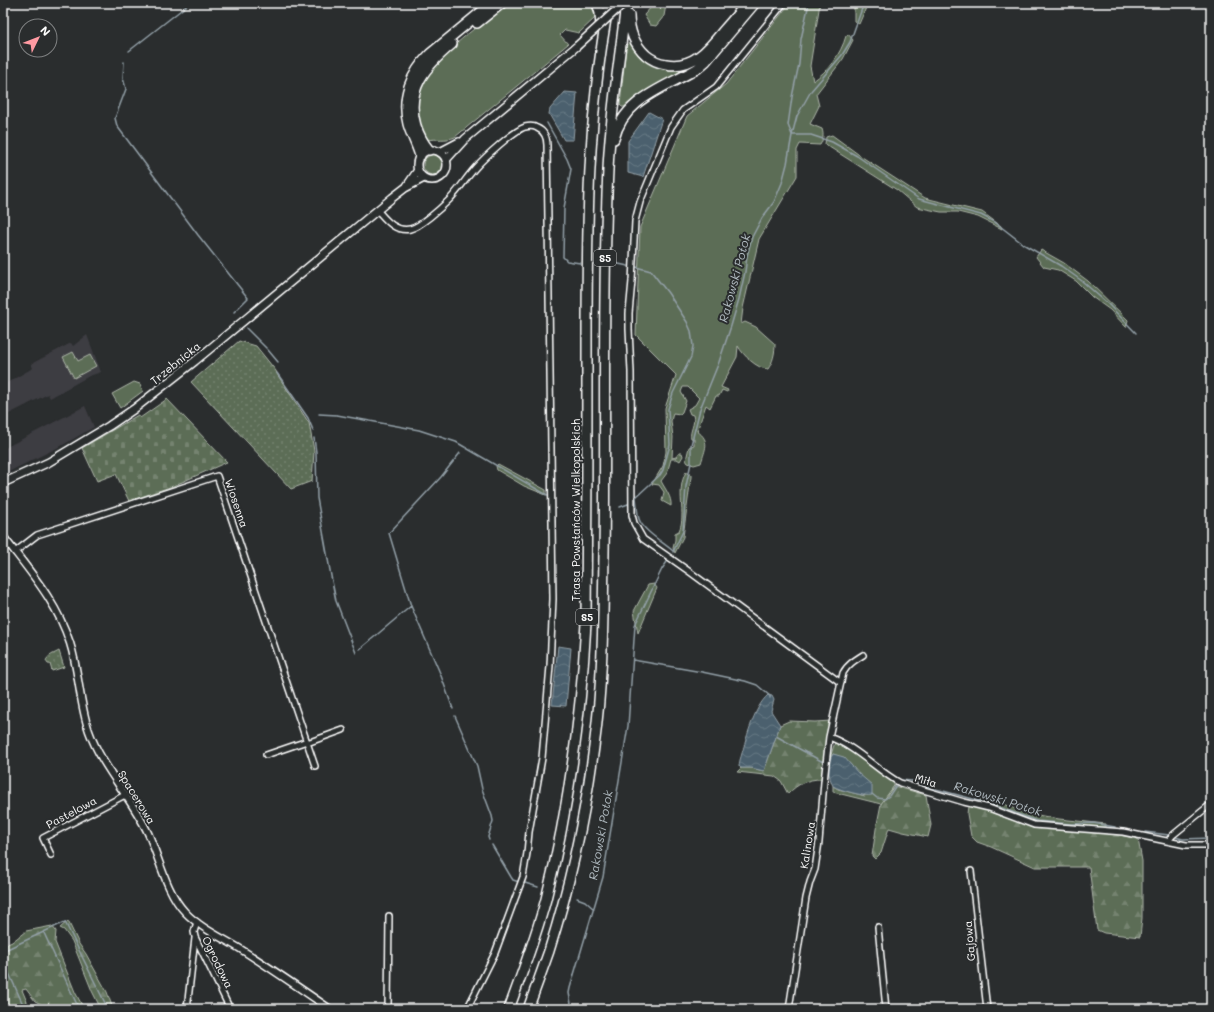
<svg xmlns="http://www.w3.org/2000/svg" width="1214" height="1012" viewBox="0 0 1214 1012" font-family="Mali,sans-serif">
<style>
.built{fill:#3d3c42}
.grass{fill:#5c6d56;stroke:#aeb6aa}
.forest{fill:url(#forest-firs);stroke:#aeb6aa}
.cemetery{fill:url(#cemetery-stones);stroke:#aeb6aa}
.park{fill:url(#park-dots);stroke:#aeb6aa}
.water{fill:url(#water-waves);stroke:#93a0a8}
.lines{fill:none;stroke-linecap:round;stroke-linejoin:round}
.stream{stroke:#93a0a8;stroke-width:1.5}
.minor-casing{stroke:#fff;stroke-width:8}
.tertiary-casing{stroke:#fff;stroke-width:9}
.secondary-casing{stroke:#fff;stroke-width:10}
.motorway-casing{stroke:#fff;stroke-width:12}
.minor{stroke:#2a2d2e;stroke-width:5}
.tertiary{stroke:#2a2d2e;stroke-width:6}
.secondary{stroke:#2a2d2e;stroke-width:7}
.motorway{stroke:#2a2d2e;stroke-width:9}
.secondary-bridge-casing{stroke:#fff;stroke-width:10;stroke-linecap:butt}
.secondary-bridge{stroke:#2a2d2e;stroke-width:7}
.labels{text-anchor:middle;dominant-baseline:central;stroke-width:4;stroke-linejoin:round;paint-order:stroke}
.shield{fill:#2a2d2e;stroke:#bfc0c0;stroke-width:1}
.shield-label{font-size:10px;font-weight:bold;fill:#fff}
.street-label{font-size:11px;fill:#fff;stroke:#2a2d2e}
.water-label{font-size:12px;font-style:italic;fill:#aeb8be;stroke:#2a2d2e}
</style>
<defs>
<pattern id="forest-firs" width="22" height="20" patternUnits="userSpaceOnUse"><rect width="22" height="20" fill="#5c6d56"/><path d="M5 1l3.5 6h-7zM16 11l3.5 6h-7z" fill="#74836f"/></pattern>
<pattern id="cemetery-stones" width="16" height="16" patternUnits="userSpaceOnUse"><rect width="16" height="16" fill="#5c6d56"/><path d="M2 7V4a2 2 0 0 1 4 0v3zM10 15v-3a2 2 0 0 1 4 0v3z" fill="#74836f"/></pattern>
<pattern id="park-dots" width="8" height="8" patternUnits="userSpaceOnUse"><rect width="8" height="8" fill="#5c6d56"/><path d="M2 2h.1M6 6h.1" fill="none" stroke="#74836f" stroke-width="1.8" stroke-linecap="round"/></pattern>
<pattern id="water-waves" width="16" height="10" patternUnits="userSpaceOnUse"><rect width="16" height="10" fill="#4b616e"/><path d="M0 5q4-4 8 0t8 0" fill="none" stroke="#667984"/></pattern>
</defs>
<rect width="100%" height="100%" fill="#2a2d2e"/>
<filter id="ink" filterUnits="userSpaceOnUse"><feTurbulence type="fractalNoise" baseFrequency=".025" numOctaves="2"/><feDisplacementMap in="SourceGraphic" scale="8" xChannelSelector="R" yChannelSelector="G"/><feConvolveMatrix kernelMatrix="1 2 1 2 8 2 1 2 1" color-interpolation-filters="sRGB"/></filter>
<g filter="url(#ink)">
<path class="built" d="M87,335l14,37 -12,4 -39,22 -2,-4 -45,23v-32l30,-17 -2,-4 40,-21 2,3z
M85,406l9,21 -33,19 -51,25 -7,-13v-9z"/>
<path class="grass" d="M508,3h84l3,15 -16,15 -14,-3 -5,5 8,9 -113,93c-9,4 -18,1 -28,3l-2,-2c-5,-12 -10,-25 -8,-38 7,-39 62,-74 91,-97z
M655,3h13l-2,2 -2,11 -8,10 -6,-1 -6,-10z
M790,3h30l-10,63 3,15c15,-10 28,-27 33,-45l2,-2 5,6 -10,19 -27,35 3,12 -9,18 12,5c2,6 1,11 -2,16l-20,-1 -3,6v26l-38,63 -16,69 -2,16 4,-2 11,5 19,17c0,9 -2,18 -7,25 -11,0 -25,-14 -30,-23l-1,11 -16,30 7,3 -1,2 -5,-2 -3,6h-3l-6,12 -4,-3 -9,26c14,10 8,18 4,32l-7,2 -6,-2 -2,-3 3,-13 5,-2v-6l-3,-1c-2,-7 5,-14 2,-23l-3,-1 -2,-5 7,-4 4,-7 -11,-11h-5l-2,5 5,9 -4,11 -2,2 -7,-1 -2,8 2,16 -1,21 4,-1 3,-4h3l1,3 -3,5 -3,-2h-6l-4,14 -6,8c4,8 11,16 10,25l-9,-5 2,-9 -5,-7 -7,-1 11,-18 3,-14 -1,-44 11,-33 -40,-40 4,-108 47,-111 39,-32z
M854,3h13l-2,7 -6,14 -5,-3z
M629,43c4,3 5,7 8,10 9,14 27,18 43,17l3,3 -40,19 -19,15h-2l-2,-2 6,-58z
M832,135l30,22 63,41 57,14 19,14 1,3 -24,-12 -20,-5h-17l-24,-5 -20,-17 -71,-45 -1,-1 1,-7z
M423 165a10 10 0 1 1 20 0a10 10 0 1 1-20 0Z
M1041,250l23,13 24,18 40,39 -2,7 -16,-17 -18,-13 -16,-16 -18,-11 -14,-3 -8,-10z
M73,352l5,9 12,-6 6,11 -22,12 -11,-21z
M134,382l6,2 3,7 -23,17 -8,-14z
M498,464l48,26v5l-22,-9 -27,-16 -1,-4z
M686,472l5,3v2l-8,60 -8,16 -2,-5 2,-8v-7l4,-2c8,-18 -4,-39 7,-59z
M654,584l3,4 -19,45 -4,-22 14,-26z
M835,742l8,2 51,39v3l-13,18 -48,-12v-6l5,3 27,7c-6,-20 -10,-35 -32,-42l-3,4z
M983,796l44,17 32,6 47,5v4l-74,-6 -54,-19z"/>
<path class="forest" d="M789,721l26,1 16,-1 -10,58c-13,0 -24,5 -33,15l-7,-13 -7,-5 -37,-4 4,-4h10l13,3 16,-46z
M894,786l32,9 5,30 -3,12 -25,-5 -14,-4 -8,25 -6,6 -3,-3 4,-27 5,-25z
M968,806l15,3 26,10 36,9 74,7 19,4 4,22v57l-2,19 -36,-4 -7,-3 -8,-63h-54l-44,-20 -14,-5 -6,-6 -4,-22z
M68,921l11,23 7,10 21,38 6,17h-12l-9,-18 -20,-50 -8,-11 -4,-2z
M52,926l4,5 -1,11 20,50 9,17h-39l-4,-5 -6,-3 -9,-12 -4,1 8,19h-27v-63l9,-4 14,-11z"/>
<path class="cemetery" d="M167,399l60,63 -54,24 -44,15 -13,-27 -19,7 -15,-33 56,-33 2,3z"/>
<path class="park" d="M239,341l17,5 20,25 1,3 32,49 5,28 -2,30 -21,8 -100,-107z
M59,651l5,16 -12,4 -2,-7h-2l-2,-3c2,-6 8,-7 13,-10z"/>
<path class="water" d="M565,92l12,1 -4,47h-9l-15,-26 1,-5z
M649,112l13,7 -19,58 -15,-4v-32z
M558,646l13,2 -5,58 -14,-1z
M768,695l4,1 2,4 -3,11 9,14 -16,46 -13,-3h-10l-2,-2 1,-6c6,-19 13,-52 28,-65z
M833,754l11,3 15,17 13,11v10c-8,2 -32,-5 -39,-9 -5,-10 -6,-23 0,-32z"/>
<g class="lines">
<path class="stream" d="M809,3l-8,36 -2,25 -7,33 -4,28 4,10h19l21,7 25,14 62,43 62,16 15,8 27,21 38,22 21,15 26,23 28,29
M129,51l61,-48
M124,62l-1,16 3,11 -11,29 2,8 81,109 50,63 -14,14
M547,123l20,36 4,10 -7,39 -1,49 4,4 13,2
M614,263l14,3
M636,267l15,4 17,22 19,29 4,9 2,15 -2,11 -18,36 -5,16 2,36 -7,25 -3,5 -24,22c1,7 1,16 3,22 4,12 25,24 34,32
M246,328l22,22 10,12
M277,373l31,45 5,12
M319,414l18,1 82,15 37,12 91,53
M314,438l2,14 1,46 14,78 5,25 20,52
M620,507l8,-3
M673,552l10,-21 3,-45 5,-23v-18l9,-36 19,-47 12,-36 8,-27 6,-27 2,-16 5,-19 10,-19 12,-16 8,-19 5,-19 5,-29 5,-19 14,-25 31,-36 8,-13 14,-39
M360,649l51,-43
M633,660l69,12 43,9 12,4 13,11v2
M453,709l-13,-36 -29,-67 -22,-73 52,-56 19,-24
M455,716l22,50 5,23 10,27 1,5 -5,16 1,3
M776,736l47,26
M900,780l13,1 19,7 56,15 49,18 34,3 22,-1 22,4
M872,794l5,4 8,1 4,-3 8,-12
M1145,832l24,3
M1175,837l8,2 28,-1
M492,845l19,32 2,3 6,2
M525,883l13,4
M577,898l8,3 9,8
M44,933l35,76
M3,951l62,-29 43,87
M3,960l22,49
M572,1009l-3,-16 1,-5 33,-111 25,-151 7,-101 27,-56 7,-10"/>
<g class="minor-casing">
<path id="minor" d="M784,3l-68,84 -33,23 -12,17 -31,75 -5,19 -3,60 -3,32v16l2,43 1,143 2,8 9,16 47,33 151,111
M378,211c8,9 17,21 32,18 10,-2 31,-21 39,-29 10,-10 17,-22 27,-33 9,-10 37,-36 49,-40 4,-1 9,-1 12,1 7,3 10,10 10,17l6,454 -3,67 -8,92 -13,74 -2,21 -4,24 -28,76 -28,56
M15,552l22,-17 180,-59 98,290
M829,737c28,10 46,32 71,46l64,19 25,6 45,17 89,7 63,13h25
M307,743l36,-13
M266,755l41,-14
M1168,841l5,-6 38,-31
M51,855l-8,-17 82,-43
M971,871l16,138
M197,922l-3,10 1,5 35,72
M878,927l8,82
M187,1009l8,-71
M388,1009l1,-93
M789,1009l17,-111 4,-16 5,-13 4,-27 5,-60 5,-45 14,-64c4,-8 12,-13 20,-18"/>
</g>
<g class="tertiary-casing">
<path id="tertiary" d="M3,536c26,35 53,64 67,107 9,28 9,59 19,88 13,37 42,66 59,102 11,24 18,59 37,79 15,16 38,26 57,38 30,19 59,39 88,59"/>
</g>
<g class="secondary-casing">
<path id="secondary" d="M417 165a15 15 0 1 1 30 0a15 15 0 1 1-30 0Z
M440,152l19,-10
M446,160l19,-21 112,-93
M407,186l11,-16
M3,483l46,-21 60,-36 25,-17 61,-48 197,-163 13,-10 19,-10"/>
</g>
<g class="motorway-casing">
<path id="motorway" d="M597,3l3,10 1,14
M629,15c0,16 5,29 17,40 6,5 13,8 20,9 26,5 42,-14 57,-33 8,-9 16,-18 23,-28
M477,23l25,-20
M614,139c10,-41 51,-51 84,-71l8,-7 49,-58
M429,150c-6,-7 -10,-15 -13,-24 -11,-37 10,-60 36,-82
M420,156c-3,-11 -9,-21 -12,-32 -7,-27 3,-51 22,-70l62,-51
M509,1009c13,-36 27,-72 37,-110 23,-91 35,-182 40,-276 1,-93 1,-185 1,-278 0,-115 0,-229 22,-342
M528,1009c7,-19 14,-38 21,-58 21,-66 36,-135 45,-204 9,-64 9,-129 10,-193 2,-128 -2,-256 4,-384 2,-55 12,-111 18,-167"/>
</g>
<use href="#minor" class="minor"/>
<use href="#tertiary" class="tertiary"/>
<use href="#secondary" class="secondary"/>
<use href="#motorway" class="motorway"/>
<g class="secondary-bridge-casing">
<path id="secondary-bridge" d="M577,46l47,-43"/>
</g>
<use href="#secondary-bridge" class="secondary-bridge"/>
</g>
</g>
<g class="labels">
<g class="shield">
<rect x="594" y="250" width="22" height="16" rx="3"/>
<rect x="576" y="609" width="22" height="16" rx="3"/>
</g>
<g class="shield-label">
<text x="605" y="258">S5</text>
<text x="587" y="617">S5</text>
</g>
<g class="street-label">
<text transform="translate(175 363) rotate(-39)">Trzebnicka</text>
<text transform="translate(237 503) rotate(71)">Wiosenna</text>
<text transform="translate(575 510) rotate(-90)">Trasa Powstańców Wielkopolskich</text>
<text transform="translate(926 780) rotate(17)">Miła</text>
<text transform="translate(137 797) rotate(58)">Spacerowa</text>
<text transform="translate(71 812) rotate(-28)">Pastelowa</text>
<text transform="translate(807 845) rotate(-81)">Kalinowa</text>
<text transform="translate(969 941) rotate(-95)">Gajowa</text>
<text transform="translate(218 962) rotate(64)">Ogrodowa</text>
</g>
<g class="water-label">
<text transform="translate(734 278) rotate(-75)">Rakowski Potok</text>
<text transform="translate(998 798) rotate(17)">Rakowski Potok</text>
<text transform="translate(600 835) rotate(-80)">Rakowski Potok</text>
</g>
</g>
<rect width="1214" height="1012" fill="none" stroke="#2a2d2e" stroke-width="16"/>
<rect x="8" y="8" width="1198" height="996" fill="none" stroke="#fff" stroke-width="1.5" filter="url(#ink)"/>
<g transform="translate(38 38) rotate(47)"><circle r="19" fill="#2a2d2e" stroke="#7f8182"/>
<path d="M0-3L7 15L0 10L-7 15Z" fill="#ff9aa2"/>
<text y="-6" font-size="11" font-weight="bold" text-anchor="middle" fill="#ffffff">N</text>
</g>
</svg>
